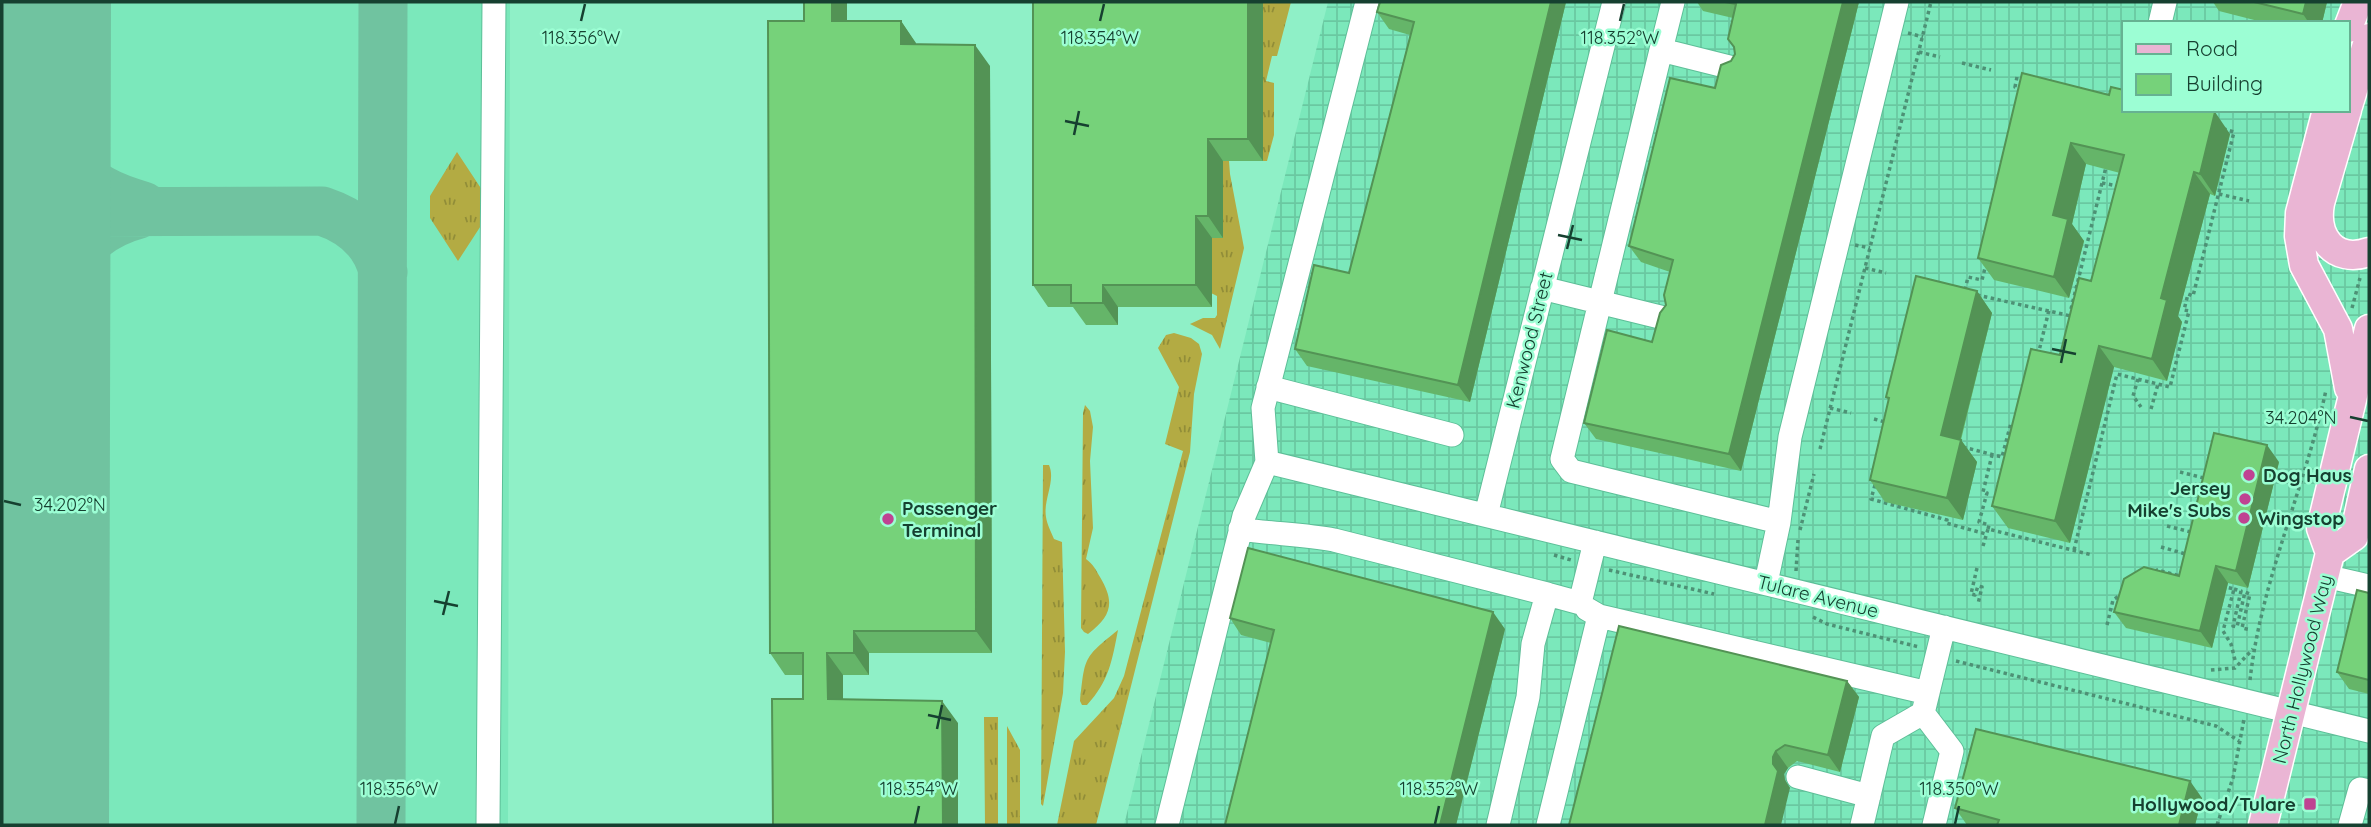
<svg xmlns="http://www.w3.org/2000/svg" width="2371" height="827" viewBox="0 0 2371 827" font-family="Quicksand,sans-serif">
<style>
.built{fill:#7be8bb}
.industrial{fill:url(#industrial-grid);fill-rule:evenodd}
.grass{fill:url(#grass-tufts)}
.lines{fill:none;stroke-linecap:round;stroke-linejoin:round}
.taxiway{stroke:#70c3a0;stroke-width:49}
.runway{stroke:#70c3a0;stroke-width:124}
.minor-casing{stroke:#5dbf98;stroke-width:25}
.major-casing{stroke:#fff;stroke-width:31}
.path{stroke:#4d9175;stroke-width:3.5;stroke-dasharray:3.5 3.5;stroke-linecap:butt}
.minor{stroke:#fff;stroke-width:23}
.major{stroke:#eab5d4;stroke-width:28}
.wall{fill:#65b569}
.shaded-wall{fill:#539355}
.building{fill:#76d27a;stroke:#539355;stroke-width:2}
.ticks{fill:none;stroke:#164030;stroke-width:2.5}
.poi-dot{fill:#bf4392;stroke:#9cfed4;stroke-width:2.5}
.labels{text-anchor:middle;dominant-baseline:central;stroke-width:5;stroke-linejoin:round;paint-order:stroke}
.street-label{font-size:19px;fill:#164030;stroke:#9cfed4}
.poi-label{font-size:19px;font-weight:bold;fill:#164030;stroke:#9cfed4;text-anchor:start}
.ticks-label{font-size:18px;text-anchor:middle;fill:#164030;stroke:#9cfed4;stroke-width:5;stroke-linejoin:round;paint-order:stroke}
</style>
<defs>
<pattern id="industrial-grid" width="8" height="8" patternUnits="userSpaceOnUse" patternTransform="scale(1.75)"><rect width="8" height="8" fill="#7be8bb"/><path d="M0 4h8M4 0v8" fill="none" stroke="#6ac8a1"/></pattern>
<pattern id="grass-tufts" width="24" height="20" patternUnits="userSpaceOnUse" patternTransform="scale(1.75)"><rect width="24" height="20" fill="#b3ab43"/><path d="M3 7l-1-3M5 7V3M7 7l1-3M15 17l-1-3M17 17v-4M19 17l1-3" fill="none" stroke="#918d38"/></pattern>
</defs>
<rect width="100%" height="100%" fill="#8ff0c7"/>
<path class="built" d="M2,2h508l-2,823h-506z"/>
<path class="industrial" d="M1328,2h1026l15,19v804h-1245zM2124,23h224v87h-224z"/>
<path class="grass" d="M1263,2h28l-14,54h-5l-6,25 8,2v52l-7,26h-4z
M457,152l29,44 -2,25 -26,40 -28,-43v-22z
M1223,161h6l1,13 14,74 -24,101 -8,-14 -22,-11 13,-6h12l2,-3v-19l-6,-3 1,-55z
M1174,333l17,5 8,6 3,10 -8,40 -4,58 -94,373h-39l17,-84 40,-43 10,-22 59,-225 -18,-7 14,-57 -21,-39 8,-13z
M1085,405l5,6 3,16 -3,34 3,67 -7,31c7,5 10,11 14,18 15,25 12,39 -12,57l-4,-2 -3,-4 2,-215z
M1043,465h6c7,16 -6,35 -3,52 1,7 5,15 8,22l8,3 3,110 -2,41 -20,113 -2,-2z
M1118,630c-6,31 -9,51 -31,75h-5l-2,-4c5,-44 3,-43 38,-71z
M984,717h14v108h-13z
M1007,726l13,24v75h-13z"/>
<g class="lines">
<path class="taxiway" d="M49,91c17,68 20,94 94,115
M2,178c32,-34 33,-44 47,-87
M2,212l320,-1c30,10 54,28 61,61
M2,242c27,26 36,55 46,90
M48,332c13,-59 27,-101 91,-118
M381,825l2,-823"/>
<path class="runway" d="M47,825l2,-823"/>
<g class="minor-casing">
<path id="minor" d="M1673,2l-12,48 72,18
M2160,23l5,-21
M1661,50l-99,409 9,12 208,51
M1542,288l122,30
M1268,387l184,48
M1267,462l1102,269
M1486,515l128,-513
M1240,529c32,5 63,5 94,11l213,54
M2325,576l44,10
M1766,583l13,-61 11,-85 107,-435
M1599,616l329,77
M1798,777l71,19
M488,825l6,-823
M1167,825l77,-309 23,-54 -4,-54 104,-406
M1498,825l30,-128 5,-53 14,-50 33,9 15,-61
M1548,825l51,-209 -12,-7
M1862,825l21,-89 40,-23
M1934,825l18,-74 -29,-38 21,-86
M2350,825l10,-36 9,2"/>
</g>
<g class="major-casing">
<path id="major" d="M2348,28l10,-26
M2348,106l21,-68
M2327,110l-27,103 -1,23 5,29 34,64 11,59
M2347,110l-27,93c-6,34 14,61 49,49
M2330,553l24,-17 15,-67
M2263,825l67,-272 -9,-25 48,-199"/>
</g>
<path class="path" d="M1908,33l15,4
M1919,52l21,5
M1962,63l29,7
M2017,77l-2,10 6,1
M2102,183l16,3
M2219,194l30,7
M1855,245l15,3
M1865,268l21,5
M1965,290l3,-13 14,3 4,-16
M1977,295l94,21
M2352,308l8,-30
M2071,309l35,-142
M2038,355l11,-45
M2138,379l-5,17 8,11
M1830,408l21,5
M2151,409l7,-25
M1874,419l11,3
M1963,447l39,10 9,-34 4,1
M1820,449l111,-447
M2180,472l28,7
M1875,485l-4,14 76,21 -1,3 40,11
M2167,526l28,7
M1988,529l1,-4 -10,-3 8,-29 -4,-1 9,-37
M1800,530l14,-56
M1983,546l5,-17 104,26
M2161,547l28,8
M2074,550l43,-176 53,13 19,-76 -5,-1 4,-16 5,2 41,-164 -10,-3
M1554,555l17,5
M1977,568l-6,26 4,1 3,-9 4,1 -4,17
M1609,570l105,24
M1796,571l2,-31
M2155,572l2,-2 27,7
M2222,586l12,3 -11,42 8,13 4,16
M2234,589l7,2 -8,35 4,1 8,-35 5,2 -8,34 9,2
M1813,617l14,7 92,23
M2107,625l6,-25 9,-6
M1956,661l260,65 23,15
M2211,670l24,-2 18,-19
M2250,680c11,-99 55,-192 76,-290
M2217,825l16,-47 11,-59"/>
<use href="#minor" class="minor"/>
<use href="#major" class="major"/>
</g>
<path class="wall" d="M1263,2v159h-40v77h-11v69h-94v18h-32l-13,-18h-25l-15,-22z
M1380,2h186l-96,400 -163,-36 -12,-17 54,-76 61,-238 -21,-6 -12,-17z
M1697,2h162l-118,469 -145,-32 -12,-16 68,-81 14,-37 4,-33 -29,-10 -12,-16 106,-192v-5l-7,-10 5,-21 -30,-7z
M2213,2h114l-5,21h-56l-47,-12z
M804,21h97l15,23 74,22 2,587h-123v22h-26v24l115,24 -155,-24v-24h-18l-15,-22z
M2022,73l208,61 -15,62 -5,-2 -32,122 4,6 -15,59 -53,-14 -44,176 -62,-15 -16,-22 99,-225 29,-108 -34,-9 -14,60 12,17 -15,57 -75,-18 -16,-22z
M1977,291l15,22 -31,127 16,22 -14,58 -78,-18 -15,-22 19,-79 -3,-4z
M2279,462l-31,126 -20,-5 -16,65 -86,-20 -12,-16 65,-36z
M2369,593v101l-20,-5 -12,-17z
M1230,618l275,11 -49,196h-231l46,-182 -30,-8z
M1847,681l12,16 -19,75 -43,-11 -9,7 -4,6 1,6 5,8 -221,37z
M2202,798l-7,27h-228l-12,-17z"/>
<path class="shaded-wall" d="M832,2h15v41l-15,-22z
M1248,2h15v159l-15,-22z
M1551,2h15l-96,400 -12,-17z
M1843,2h16l-118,469 -12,-17z
M2306,2h21l-5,21h-13l-6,-9z
M901,21l15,22v23l-15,-22z
M975,45l15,21 2,587 -16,-22z
M2215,112l15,22 -15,62 -15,-22z
M1208,139l15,22v77l-15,-22z
M2071,143l15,21 -14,60 12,17 -15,57 -15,-21 -1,-62z
M2194,172l16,22 -32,122 4,6 -15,59 -15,-22 9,-61z
M1196,216l16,22v69l-16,-22z
M1103,285l15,22v18l-15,-22z
M1977,291l15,22 -36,144 -15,-22z
M2099,346l15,21 -44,176 -15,-22z
M1961,440l16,22 -14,58 -16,-22z
M2267,445l12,17 -31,126 -12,-17z
M2216,566l12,17 -16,65 -12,-17z
M1493,612l12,17 -49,196h-16z
M854,631l15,22v22l-15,-22z
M827,653l16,22v46l-15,-22z
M1847,681l12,16 -19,75 -12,-17z
M942,701l16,22v102h-15z
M1776,751l12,17 -4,6 1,6 5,8 -9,37h-16l8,-61v-7z
M2190,781l12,17 -7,27h-16z"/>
<path class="building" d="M804,2h28v19h69v23l74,1 1,586h-122v22h-27l1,46 114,2 1,124h-170l-1,-126h31v-46h-33l-2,-632h36z
M1033,2h215v137h-40v77h-12v69h-93v18h-32v-18h-38z
M1380,2h171l-93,383 -163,-36 19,-84 35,8 65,-251 -37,-10z
M1725,2h118l-114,452 -145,-31 23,-93 45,12 8,-29 6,-8 -2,-10 9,-35 -44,-14 41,-168 45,10 6,-23 10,-4 4,-7 -1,-7 -6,-8 8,-35z
M2254,2h52l-3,12z
M2022,73l87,22 2,-8 13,3v20h83l8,2 -15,62 -6,-2 -33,126 6,2 -15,59 -53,-13 -44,175 -63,-15 39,-157 29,6 19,-77 12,3 33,-126 -53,-12 -18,72 15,4 -14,58 -76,-19z
M1916,276l61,15 -36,144 20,5 -14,58 -77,-18 19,-82 -3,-1z
M2214,433l53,12 -31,126 -20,-5 -16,65 -86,-19 10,-33 20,-12 35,9z
M1248,548l245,64 -53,213h-215l49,-195 -44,-12z
M2357,590l12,3v87l-32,-8z
M1619,626l228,55 -19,74 -43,-10 -9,6 -3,6v7l5,7 -13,54h-196z
M1976,729l214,52 -11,44h-182l2,-5 -44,-12z"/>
<path class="ticks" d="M581,21l4,-17M1100,21l4,-17M1620,21l4,-17M1065,121l24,5M1074,135l5,-24M1558,235l24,5M1567,249l6,-24M2052,349l24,5M2061,363l5,-24M2350,417l18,4M4,501l17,4M434,601l24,5M443,615l6,-24M928,715l23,5M937,729l5,-24M395,824l4,-18M915,824l4,-18M1435,824l4,-18M1955,824l4,-18"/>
<g class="poi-dot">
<circle cx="2249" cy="475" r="7"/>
<circle cx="2245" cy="499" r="7"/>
<circle cx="2244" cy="518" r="7"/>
<circle cx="888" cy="519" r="7"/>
<rect x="2303" y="797" width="14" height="14" rx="3.5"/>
</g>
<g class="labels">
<g class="street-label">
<text transform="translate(1529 340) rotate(-76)">Kenwood Street</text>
<text transform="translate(1818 596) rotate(14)">Tulare Avenue</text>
<text transform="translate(2302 669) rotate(-76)">North Hollywood Way</text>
</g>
<g class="poi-label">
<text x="2263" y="475">Dog Haus</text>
<text x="2231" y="488" text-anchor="end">Jersey<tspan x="2231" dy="22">Mike's Subs</tspan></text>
<text x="902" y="508">Passenger<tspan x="902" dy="22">Terminal</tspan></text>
<text x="2258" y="518">Wingstop</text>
<text x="2296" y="804" text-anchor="end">Hollywood/Tulare</text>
</g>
</g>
<g class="ticks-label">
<text x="581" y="44">118.356°W</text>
<text x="1100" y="44">118.354°W</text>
<text x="1620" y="44">118.352°W</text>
<text x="2301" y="424">34.204°N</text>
<text x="70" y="511">34.202°N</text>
<text x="399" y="795">118.356°W</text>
<text x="919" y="795">118.354°W</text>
<text x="1439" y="795">118.352°W</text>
<text x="1959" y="795">118.350°W</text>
</g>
<rect width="2371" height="827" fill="none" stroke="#164030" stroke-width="7"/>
<rect x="2122" y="21" width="228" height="91" fill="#9cfed4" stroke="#66b292" stroke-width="2"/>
<rect x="2136" y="44" width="35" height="10" fill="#eab5d4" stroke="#66b292" stroke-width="2"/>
<text x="2186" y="56" font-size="21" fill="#164030">Road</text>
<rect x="2136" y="74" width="35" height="21" fill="#76d27a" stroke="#66b292" stroke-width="2"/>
<text x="2186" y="91" font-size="21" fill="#164030">Building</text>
</svg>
